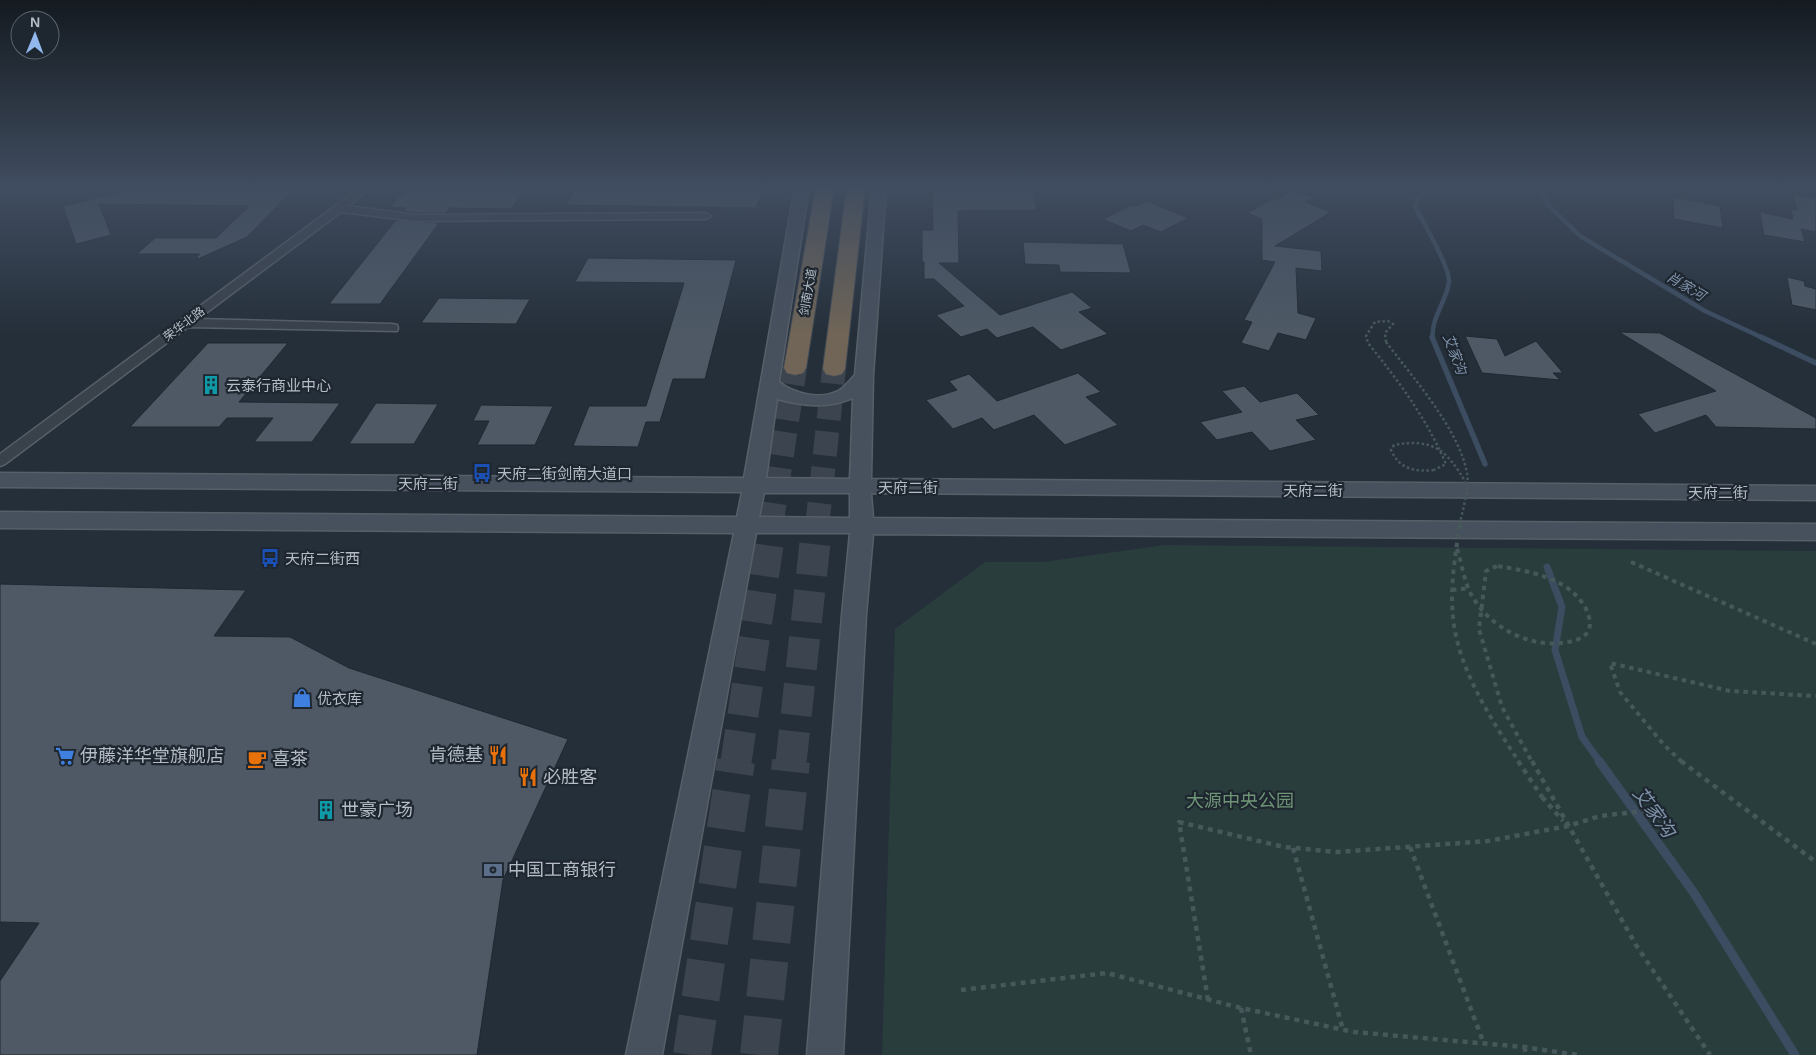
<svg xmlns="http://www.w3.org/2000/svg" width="1816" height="1055" viewBox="0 0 1816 1055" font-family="Helvetica,'Noto Sans SC',sans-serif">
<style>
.green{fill:#2a3d3d}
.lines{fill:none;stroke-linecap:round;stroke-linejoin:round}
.stream-far3{stroke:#3d4d61;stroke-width:4.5}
.stream-far2{stroke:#3d4d61;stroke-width:5.5}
.stream-far1{stroke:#3d4d61;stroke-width:7}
.stream{stroke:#3d4d61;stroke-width:9}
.building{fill:#4e5965;stroke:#202831}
.highway-tunnel-far2{stroke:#3b444f;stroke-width:24;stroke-dasharray:24 12;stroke-linecap:butt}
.highway-tunnel-far1{stroke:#3b444f;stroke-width:31;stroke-dasharray:31 16;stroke-linecap:butt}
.highway-tunnel{stroke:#3b444f;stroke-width:38;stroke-dasharray:38 19;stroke-linecap:butt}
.street-casing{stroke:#575f68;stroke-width:3}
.secondary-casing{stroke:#575f68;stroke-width:3}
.highway-casing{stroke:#444c55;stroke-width:2}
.path-far2{stroke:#47585a;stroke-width:2.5;stroke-dasharray:2.5 2.5;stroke-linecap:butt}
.path-far1{stroke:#47585a;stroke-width:4;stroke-dasharray:4.5 4.5;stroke-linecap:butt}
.path{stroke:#47585a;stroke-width:4.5;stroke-dasharray:5 5;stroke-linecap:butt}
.street{fill:#39414b;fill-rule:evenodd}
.secondary{fill:#47505d;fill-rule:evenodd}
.highway{fill:#706557;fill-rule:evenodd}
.path-bridge-far2{stroke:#47585a;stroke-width:2.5;stroke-dasharray:2.5 2.5;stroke-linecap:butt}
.path-bridge-far1{stroke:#47585a;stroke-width:4;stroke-dasharray:4.5 4.5;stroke-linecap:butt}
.path-bridge{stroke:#47585a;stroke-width:4.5;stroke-dasharray:5 5;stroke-linecap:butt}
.labels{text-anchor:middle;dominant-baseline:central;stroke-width:4.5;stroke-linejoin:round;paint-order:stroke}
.far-street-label{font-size:12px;fill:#b5bcc6;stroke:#1e262f}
.far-water-label{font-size:14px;font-style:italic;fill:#7f93aa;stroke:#1e262f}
.poi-label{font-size:15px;fill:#b5bcc6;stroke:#1e262f;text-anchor:start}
.street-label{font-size:15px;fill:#b5bcc6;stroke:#1e262f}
.near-poi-label{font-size:18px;fill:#b5bcc6;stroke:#1e262f;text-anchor:start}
.near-park-label{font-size:18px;fill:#6e9576;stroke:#1e262f}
.near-water-label{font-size:19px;font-style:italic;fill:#7f93aa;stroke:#1e262f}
</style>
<rect width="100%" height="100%" fill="#252f3a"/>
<path class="green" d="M1165,545l651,6v504h-934l13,-426 90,-67h58z"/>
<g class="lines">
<path class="stream-far3" d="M1538,187l10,18 32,31 125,75 58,27
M1433,338c-3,-18 14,-38 16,-56 1,-14 -26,-61 -34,-75l3,-11 27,-9"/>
<path class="stream-far2" d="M1432,337l53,127
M1761,337l55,26"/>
<path class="stream-far1" d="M1547,567l15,40 -7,43 27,87 18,25"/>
<path class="stream" d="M1599,761l95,132 101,162"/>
</g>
<path class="building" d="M142,187h90l-1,1h64l-48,49 -49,22 -1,-2 3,-3h-63l18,-16h61l33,-32 -150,-2 12,31 -35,9 -13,-38z
M407,188l117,2 -13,19 -62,-1 -3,5h-30l-13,-2 3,-3 -16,-1z
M576,188l186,3 -6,17 -190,-3z
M1294,190l20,7 -9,5 26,10 -56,34 46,5 1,20 -26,-3 2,45 18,5 -10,22 -28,-7 -9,18 -28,-8 11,-21 -8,-2 31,-58 -13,-2v-41l-15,-6 25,-14 4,1z
M932,192h101l4,18 -79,1 1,52h-20l61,52 72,-23 20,16 -13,4 29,22 -47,16 -28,-23 -36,11 -10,-9 -26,8 -25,-22 28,-9 -30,-27h-10v-17h-2v-32h11z
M1793,194l23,4v34l-15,-3 4,13 -41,-7 -4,-23 33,7 -2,-10 6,1z
M1673,197l47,9 3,22 -49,-9z
M1147,201l41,17 -27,14 -18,-7 -12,6 -28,-12 29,-14 4,1z
M396,220l43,3 -59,81h-51z
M1023,242l100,2 8,29 -71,-1 -1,-7 -34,-1z
M588,258l148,2 -31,119h-32l-13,43h-14l-8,25 -65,-1 16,-40h57l38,-123 -109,-1z
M1787,277l17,4 1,5 11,3v21l-24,-5z
M439,298l91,1 -14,25 -95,-1z
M1619,332l41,1 156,85v11l-100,-2 -10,-12 -51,18 -17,-19 78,-23z
M1465,336l32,3 8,17 31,-15 27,32h-10l7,7 -78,-7z
M208,343h80l-49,59 101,1 -28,39h-58l19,-24h-46l-8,9h-89z
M1078,373l23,19 -15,5 32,28 -53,20 -31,-30 -40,15 -12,-12 -29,11 -27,-29 31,-10 -8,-9 20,-7 28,27z
M1244,386l16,16 37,-9 22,22 -23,5 20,20 -46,11 -18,-19 -35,8 -17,-18 42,-10 -20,-21z
M376,403l62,1 -24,40h-65z
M481,405l72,1 -18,39h-58l12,-24h-16z
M0,584l246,6 -32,46 76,1 59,31 219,71 -65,141 -26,175h-477v-74l39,-58 -39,-1z"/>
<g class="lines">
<path class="highway-tunnel-far2" d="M771,527l24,-159
M817,527l17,-158"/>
<path class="highway-tunnel-far1" d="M736,762l35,-237
M791,762l26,-237"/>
<path class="highway-tunnel" d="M692,1055l44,-294
M759,1055l32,-294"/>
<g class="street-casing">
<path id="street" d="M361,187h11l-24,19 68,9 290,-2 5,3 -5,3 -290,2 -75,-9 -143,107 194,5 5,1 1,3 -1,3 -209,-4 -183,137 -5,2v-12z"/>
</g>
<g class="secondary-casing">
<path id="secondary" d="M795,187h14l-30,195c15,12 41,18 59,9 6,-3 12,-11 17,-16l17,-188h14l-13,189 -2,103 945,7v14l-945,-7 2,25 943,6v16l-943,-6 -7,81 -23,440h-36l35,-440 8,-82h-94l-94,522h-36l108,-522 -734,-5v-16l737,5 5,-25 -742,-5v-14l744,5zM853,398l-3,81 -84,-1 11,-79c26,7 51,10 76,-1zM764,493h86v25l-91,-1z"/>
</g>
<g class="highway-casing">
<path id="highway" d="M816,187h18l-28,181 -3,5 -8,2 -8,-2 -3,-5z
M847,187h18l-20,182 -3,5 -8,2 -8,-2 -3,-5z"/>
</g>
<path class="path-far2" d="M1386,342l-1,-9 8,-9 -5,-3 -13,1 -9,14 2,7c32,40 57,73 78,121l-12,6"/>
<path class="path-far1" d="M1631,562l185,82
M1497,566l-11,5 -7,58 23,78 30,55
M1452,590l17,-2
M1682,762l-18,-17 -44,-53 -10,-29 120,28 86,5"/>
<path class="path" d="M1532,761l104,184 74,110
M1681,761l135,101
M1542,797l21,24
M1410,847l74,197
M1293,848l50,182
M961,990l146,-17 134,35 113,24 170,15 54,8
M1208,1000l-29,-178 105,25 53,5 151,-11 80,-15 32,-10 53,-6
M1241,1008l10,47
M1524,1047l3,8"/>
<use href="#street" class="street"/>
<use href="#secondary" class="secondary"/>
<use href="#highway" class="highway"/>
<path class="path-bridge-far2" d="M1386,342c27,36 73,87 81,131 3,13 -5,40 -8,54
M1434,470c-19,2 -35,-1 -43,-20l3,-5c39,-7 53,5 72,38"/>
<path class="path-bridge-far1" d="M1460,525c-5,30 -10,62 -7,92 5,52 38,102 66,145
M1457,549c5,15 7,33 15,47 17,30 55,51 89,47 9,-1 23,-3 27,-12 4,-7 1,-15 -2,-22 -16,-31 -57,-38 -89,-43"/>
<path class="path-bridge" d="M1518,761l24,36"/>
</g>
<linearGradient id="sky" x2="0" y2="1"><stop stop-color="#141a20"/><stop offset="0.56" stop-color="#404d60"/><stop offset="1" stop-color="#404d60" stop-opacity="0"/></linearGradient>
<rect width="1816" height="334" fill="url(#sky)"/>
<defs>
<g id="building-bare" transform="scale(1.5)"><path d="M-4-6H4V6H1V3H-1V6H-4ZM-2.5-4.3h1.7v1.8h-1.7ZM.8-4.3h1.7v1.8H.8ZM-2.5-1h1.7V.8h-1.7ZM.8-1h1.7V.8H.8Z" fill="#0f9aa8" stroke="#1e262f" stroke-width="2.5" paint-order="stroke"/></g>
<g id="bus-bare" transform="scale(1.5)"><path d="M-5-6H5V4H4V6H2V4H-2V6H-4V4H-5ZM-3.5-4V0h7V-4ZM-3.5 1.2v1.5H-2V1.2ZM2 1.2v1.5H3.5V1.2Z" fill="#1a4fb4" stroke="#1e262f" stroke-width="2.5" paint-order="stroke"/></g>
<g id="shop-bare" transform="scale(1.5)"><path d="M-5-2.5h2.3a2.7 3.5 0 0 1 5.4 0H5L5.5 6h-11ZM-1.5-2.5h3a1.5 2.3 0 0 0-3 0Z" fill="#3f7fe0" stroke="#1e262f" stroke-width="2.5" paint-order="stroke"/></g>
<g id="restaurant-bare" transform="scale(1.5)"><path d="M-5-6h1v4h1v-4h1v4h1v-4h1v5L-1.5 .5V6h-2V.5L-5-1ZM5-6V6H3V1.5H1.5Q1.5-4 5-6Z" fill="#e8710a" stroke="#1e262f" stroke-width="2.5" paint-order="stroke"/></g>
<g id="supermarket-bare" transform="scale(1.5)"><path d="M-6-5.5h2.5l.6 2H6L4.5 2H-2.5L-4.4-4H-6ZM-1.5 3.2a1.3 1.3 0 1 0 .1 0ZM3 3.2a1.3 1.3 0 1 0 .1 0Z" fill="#3f7fe0" stroke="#1e262f" stroke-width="2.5" paint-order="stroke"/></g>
<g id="cafe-bare" transform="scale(1.5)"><path d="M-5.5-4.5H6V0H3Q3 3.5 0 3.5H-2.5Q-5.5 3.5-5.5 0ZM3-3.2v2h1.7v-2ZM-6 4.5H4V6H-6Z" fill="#e8710a" stroke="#1e262f" stroke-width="2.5" paint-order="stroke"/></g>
<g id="bank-bare" transform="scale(1.5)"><path d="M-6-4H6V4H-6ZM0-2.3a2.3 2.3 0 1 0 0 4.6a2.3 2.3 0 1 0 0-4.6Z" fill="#5c6f8a" stroke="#1e262f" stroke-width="2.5" paint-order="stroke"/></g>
</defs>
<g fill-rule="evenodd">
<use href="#building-bare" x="211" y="385"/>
<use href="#bus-bare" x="482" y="473"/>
<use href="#bus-bare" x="270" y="558"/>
<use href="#shop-bare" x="302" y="698"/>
<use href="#restaurant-bare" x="498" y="755"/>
<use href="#supermarket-bare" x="65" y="756"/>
<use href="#cafe-bare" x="257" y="759"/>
<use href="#restaurant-bare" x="528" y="777"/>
<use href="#building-bare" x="326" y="810"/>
<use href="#bank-bare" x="493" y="870"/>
</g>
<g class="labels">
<g class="far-street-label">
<text transform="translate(808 292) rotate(-80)">剑南大道</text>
<text transform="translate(184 324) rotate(-37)">荣华北路</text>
</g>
<g class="far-water-label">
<text transform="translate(1686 286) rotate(31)">肖家河</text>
<text transform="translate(1455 354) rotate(70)">艾家沟</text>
</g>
<g class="poi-label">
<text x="226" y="385">云泰行商业中心</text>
<text x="497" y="473">天府二街剑南大道口</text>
<text x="285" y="558">天府二街西</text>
<text x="317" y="698">优衣库</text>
</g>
<g class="street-label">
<text x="428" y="483">天府二街</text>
<text x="908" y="487">天府二街</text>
<text x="1313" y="490">天府二街</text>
<text x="1718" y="492">天府二街</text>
</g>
<g class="near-poi-label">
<text x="483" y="755" text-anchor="end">肯德基</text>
<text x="80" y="756">伊藤洋华堂旗舰店</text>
<text x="272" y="759">喜茶</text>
<text x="543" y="777">必胜客</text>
<text x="341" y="810">世豪广场</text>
<text x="508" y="870">中国工商银行</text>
</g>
<g class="near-park-label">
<text x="1240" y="801">大源中央公园</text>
</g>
<g class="near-water-label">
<text transform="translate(1654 812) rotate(54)">艾家沟</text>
</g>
</g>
<g transform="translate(35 35) rotate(1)"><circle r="24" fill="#1e262f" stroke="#5a626b"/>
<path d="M0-4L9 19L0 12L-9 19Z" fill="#92b8ed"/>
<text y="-8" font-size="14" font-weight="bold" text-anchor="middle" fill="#b5bcc6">N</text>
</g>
</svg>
